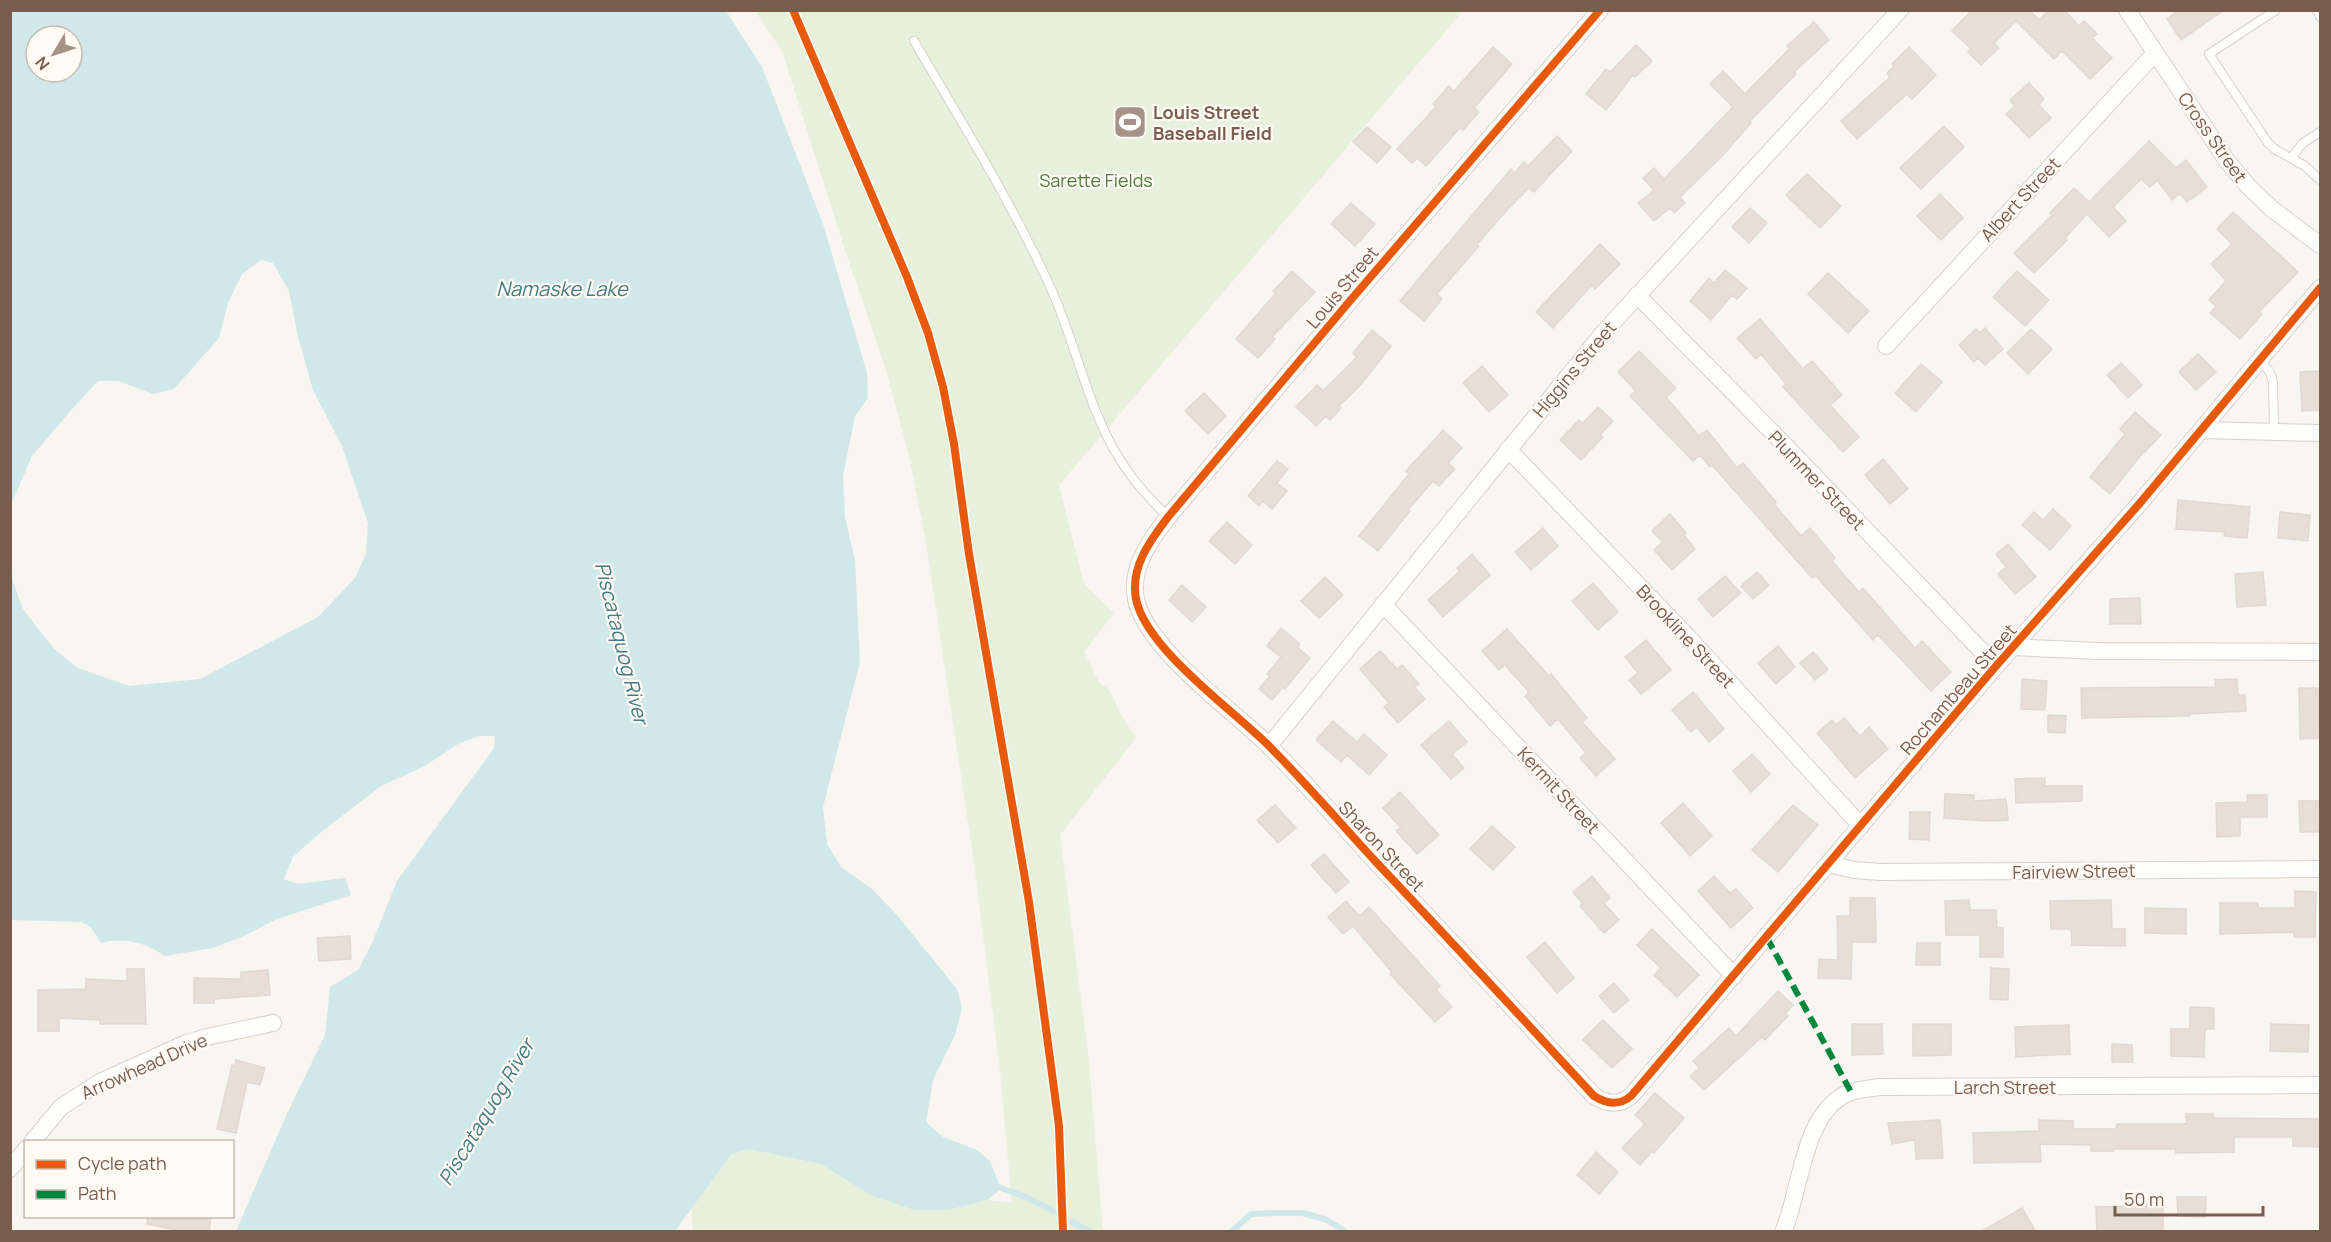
<svg xmlns="http://www.w3.org/2000/svg" width="2331" height="1242" viewBox="0 0 2331 1242" font-family="Manrope,sans-serif">
<style>
.green{fill:#e7f0db}
.water{fill:#d0e8ea;fill-rule:evenodd}
.lines{fill:none;stroke-linecap:round;stroke-linejoin:round}
.stream{stroke:#d0e8ea;stroke-width:6}
.building{fill:#e6ded7;stroke:#e2d8d2;stroke-width:1.5}
.service-casing{stroke:#d7d1cb;stroke-width:10}
.minor-casing{stroke:#d7d1cb;stroke-width:18}
.service{stroke:#fefefd;stroke-width:8}
.minor{stroke:#fefefd;stroke-width:16}
.quiet{stroke:#00873e;stroke-width:6;stroke-dasharray:12 6;stroke-linecap:butt}
.cycleway-casing{stroke:#fffaf3;stroke-width:11}
.cycleway{stroke:#e8590c;stroke-width:8}
.labels{text-anchor:middle;dominant-baseline:central;stroke-width:4.5;stroke-linejoin:round;paint-order:stroke}
.poi-label{font-size:18px;font-weight:bold;fill:#7a5c4d;stroke:#fffaf3;text-anchor:start}
.street-label{font-size:18px;fill:#7a5c4d;stroke:#fffaf3}
.park-label{font-size:18px;fill:#537a41;stroke:#fffaf3}
.water-label{font-size:20px;font-style:italic;fill:#437c86;stroke:#fffaf3}
</style>
<rect width="100%" height="100%" fill="#f9f5f0"/>
<path class="green" d="M755,11h708l-404,474 25,99 30,29 -29,38v2l14,30 10,6 11,24 16,25 -76,97 29,226 14,170h-410l-2,-22 41,-55 17,-5 72,15 49,31 78,15 39,-10 25,3 -12,-132 -26,-209 -49,-325 -17,-86 -23,-84 -42,-123 -61,-193z"/>
<path class="water" d="M11,10l715,1 36,56 61,157 44,149 1,25 -13,18 -12,60 2,41 10,43 5,102 -37,145 4,37 14,23 31,22 24,25 61,75 5,19 -7,27 -22,45 -7,42 17,15 34,13 13,11 11,28 -14,11 -39,10h-34l-44,-15 -49,-31 -72,-15 -17,5 -57,77h-439l50,-115 39,-81 5,-48 28,-17 15,-29 24,-60 97,-133 1,-12h-16l-21,8 -35,23 -42,19 -61,47 -27,24 -9,22 14,5 47,-6 6,17 -74,24 -33,17 -31,12 -48,8c-20,-14 -41,-19 -64,-13l-10,-16 -10,-5 -70,-2v-357l2,19 10,27 31,40 24,19 51,18 71,-7 118,-62 37,-39 11,-24 2,-31 -26,-77 -29,-56 -15,-53 -9,-46 -16,-28 -12,-3 -19,14 -14,29 -9,35 -45,51 -21,5 -34,-13h-21l-25,27 -41,48 -21,49zM36,36h36v36h-36z"/>
<g class="lines">
<path class="stream" d="M996,1186l32,12 25,13
M1072,1222l19,10
M1231,1232l20,-18 22,-1h30l24,7 19,12"/>
</g>
<path class="building" d="M1972,10h57l10,10 10,-10h15l15,16 5,-5 13,13 -5,4 20,20 -22,21 -28,-28 -8,8 -38,-38 -22,22 5,5 -18,17 -13,-13 3,-3 -19,-18z
M2179,10h45l-43,30 -14,-21z
M1814,22l15,18 -35,32 2,2 -47,48 2,1 -29,33 -42,41 5,6 -11,10 -4,-5 -16,13 -16,-18 16,-13 -11,-12 11,-10 10,11 69,-72 -23,-23 13,-13 22,23 44,-45 -2,-3z
M1636,45l16,16 -17,16 -2,-2 -27,35 -20,-16 20,-25 4,3z
M1493,47l19,17 -38,44 5,4 -16,18 -3,-2 -34,38 -9,-8 -5,5 -15,-14 39,-42 -3,-3 16,-18 5,5z
M1909,47l27,28 -24,24 -5,-5 -50,45 -16,-18 49,-44 -3,-4 7,-7 -2,-2z
M2029,83l15,16 -5,6 12,13 -22,20 -23,-24 9,-8 -5,-6z
M1944,126l20,21 -43,42 -21,-21z
M1367,127l24,20 -14,16 -24,-21z
M1557,136l15,15 -38,41 -5,-4 -20,20 -32,36 2,2 -42,48 5,5 -18,22 -24,-20 111,-132 3,4 10,-11 4,4z
M2149,141l27,27 10,-8 21,27 -20,15 -7,-9 -8,7 -15,-20 -7,7 -9,-8 -28,28 13,14 -17,16 -22,-23 -22,24 2,2 -33,33 -20,-20 38,-38 -2,-2 24,-25 15,14z
M1807,174l34,32 -21,22 -34,-33z
M1940,194l23,24 -22,22 -24,-24z
M1351,203l24,21 -20,22 -24,-22z
M1750,208l17,15 -18,20 -17,-16z
M2233,212l65,60 -39,40 3,2 -22,25 -30,-26 6,-7 -7,-6 17,-19 -15,-17 21,-20 -15,-15z
M1600,244l20,20 -25,25 -3,-4 -39,43 -17,-16z
M1725,270l22,18 -10,11 -5,-4 -21,25 -21,-19 19,-23 5,5z
M1292,271l23,21 -43,45 3,2 -17,19 -22,-19 40,-46 -3,-2z
M2017,271l32,29 -24,26 -32,-29z
M1828,273l41,38 -21,22 -40,-39z
M1760,319l43,50 9,-8 30,34 -12,10 29,32 -16,15 -60,-65 3,-3 -25,-30 -5,5 -19,-21z
M1985,328l18,21 -18,16 -7,-7 -4,4 -15,-17 17,-16 4,4z
M2031,329l21,20 -24,25 -21,-21z
M1372,330l19,16 -29,37 -23,23 2,2 -11,12 -4,-4 -10,10 -20,-19 21,-22 6,6 34,-34 -4,-4z
M1639,351l37,37 -10,9 33,39 8,-6 30,38 6,-5 33,39 -2,2 27,32 9,-8 25,30 -3,3 27,31 4,-4 52,60 7,-7 29,31 -20,19 -53,-56 -5,5 -58,-65 -3,3 -100,-113 -2,2 -10,-12 -7,6 -63,-65 6,-5 -18,-19z
M2198,354l18,18 -20,18 -17,-18z
M2121,363l21,22 -14,13 -21,-23z
M1921,364l21,18 -26,30 -21,-19z
M1482,366l26,29 -19,17 -26,-29z
M2320,371v39l-18,1 -2,-39z
M1204,393l22,23 -18,18 -23,-23z
M1598,407l15,14 -13,14 3,2 -22,23 -21,-20 19,-20 4,3z
M2135,412l26,23 -16,17 -1,-1 -34,43 -20,-17 35,-43 -5,-5z
M1443,430l19,18 -14,15 7,6 -16,17 -6,-5 -25,29 2,1 -32,40 -19,-15 50,-62 -3,-3z
M1883,459l25,30 -18,15 -25,-29z
M1277,461l11,8 -11,14 10,8 -15,18 -9,-8 -4,5 -11,-10z
M2178,500l72,7 -3,31 -23,-2 1,-4 -49,-3z
M2053,509l18,17 -21,24 -28,-25 12,-13 9,8z
M2280,512l30,3 -2,26 -30,-3z
M1670,514l16,19 -2,2 11,14 -23,21 -18,-20 9,-8 -11,-11z
M1227,522l25,23 -17,19 -26,-23z
M1543,528l15,18 -27,24 -16,-18z
M2008,544l28,33 -21,17 -17,-20 8,-7 -10,-13z
M1472,554l18,21 -47,42 -15,-17 32,-29 -3,-3z
M1757,572l12,13 -16,14 -12,-13z
M2263,572l3,33 -29,2 -2,-33z
M1725,576l16,17 -28,24 -15,-18z
M1325,577l18,18 -24,23 -18,-17z
M1593,583l25,29 -20,18 -26,-29z
M1182,585l24,22 -14,15 -23,-22z
M2140,598l1,26h-31v-25z
M1281,628l19,16 -3,3 13,11 -25,31 -2,-2 -11,13 -13,-11 11,-13 -3,-2 14,-17 -14,-11z
M1507,629l42,47 2,-2 36,44 -5,4 33,37 -19,17 -16,-18 6,-5 -28,-34 -8,7 -25,-30 4,-4 -24,-27 -6,5 -17,-19z
M1646,640l25,30 -30,24 -12,-14 9,-7 -13,-16z
M1778,646l17,21 -19,17 -18,-21z
M1380,651l17,18 5,-4 17,19 -5,3 11,12 -27,24 -14,-16 5,-4 -29,-34z
M1813,652l15,17 -13,11 -15,-17z
M2022,679l25,2 -2,29 -24,-1z
M2237,679l1,16h7l1,16 -57,3v2l-107,2 -1,-30 135,-1 -1,-7z
M2299,688h19l1,50 -19,1z
M1693,692l31,37 -15,13 -12,-15 -6,5 -19,-22z
M2048,715l18,1 -1,17 -17,-1z
M1844,718l16,18 9,-9 19,22 -33,29 -38,-45 15,-13 4,5z
M1333,721l24,21 7,-8 23,21 -18,20 -22,-20 -6,7 -25,-22z
M1449,721l18,21 -15,12 12,14 -13,11 -30,-34z
M1752,754l18,20 -19,18 -18,-21z
M2045,778v8h37v15l-66,2 -1,-24z
M1400,792l39,43 -22,19 -21,-23 5,-3 -18,-20z
M1945,794l29,1v6l32,-2 2,21 -20,1 -44,-3z
M2247,795h20v22h-27v19l-23,1 -1,-34 32,-1z
M2299,801h21v31h-20z
M1683,803l29,33 -22,20 -29,-33z
M1275,805l21,23 -18,15 -21,-23z
M1793,805l25,20 -40,47 -26,-22z
M1910,812h20l-1,28 -20,-1z
M1492,826l23,21 -22,23 -23,-21z
M1324,854l25,28 -13,11 -25,-28z
M1592,876l18,22 -6,5 15,17 -15,13 -24,-27 3,-2 -10,-12z
M1714,876l16,17 6,-4 17,19 -22,20 -33,-37z
M2295,891l21,1 -1,45h-21v-5l-74,2v-31h38v5h37z
M1850,898h25l1,44h-24l-1,37 -33,-1 1,-19 19,1 -1,-44h13z
M1969,900l1,10h26l1,18h6v29h-23v-22h-34l-1,-34z
M2111,900l1,29h13v17l-53,-1 -1,-16h-20l-1,-28z
M1346,901l13,15 10,-9 71,79 -4,4 16,17 -17,15 -45,-48 2,-2 -39,-46 -10,8 -15,-17z
M2145,908l41,1v25l-41,-1z
M1652,929l47,46 -22,22 -23,-22 7,-7 -24,-23z
M350,936l1,23 -32,2 -2,-23z
M1545,942l29,36 -17,15 -30,-36z
M1917,943h23v22h-24z
M1991,968l18,1 -1,31 -18,-1z
M127,969h17l2,55h-46v-4l-41,-2v13h-21v-41l48,-1v-10l41,2z
M268,970l2,25 -56,4v4h-20v-25l47,1v-7z
M1614,983l15,17 -15,13 -15,-17z
M1778,991l15,14 -8,9 3,2 -23,24 -3,-3 -58,53 -14,-14 10,-8 -7,-7 36,-33 7,8z
M2190,1007l24,1v21h-9l-1,28 -33,-1v-27h19z
M1603,1020l29,29 -20,19 -29,-28z
M1852,1024h30l1,30 -31,1z
M1913,1024h38v31l-38,1z
M2271,1024l38,1 -1,27 -38,-1z
M2069,1025l1,29 -54,3 -1,-30z
M2112,1044l20,1 1,17h-21z
M236,1060l29,8 -5,17 -13,-3 -11,51 -19,-4 15,-64 3,1z
M1655,1093l29,25 -30,35 -2,-2 -12,14 -18,-17 23,-24 -10,-9z
M2186,1114h27v4l107,1v28l-27,-1v-9h-59v15l-58,1v-4h-62v2h-23v-6l-51,-1 1,18 -67,1 -1,-30 66,-2v-11l34,1v8h43l1,-5h70z
M1940,1120l3,38 -27,1 -1,-19 -23,4 -4,-21z
M1596,1152l22,20 -19,22 -22,-19z
M2177,1197h29l-1,20 -27,-1z
M2144,1204l19,1v24h-35v3h-31l-1,-25 48,-1z
M2022,1208l14,24h-56z
M148,1216h63l-2,16h-24l-38,-8z"/>
<g class="lines">
<g class="service-casing">
<path id="service" d="M2276,10l-67,44 59,89 8,7 29,16 15,14
M2317,10l3,7
M914,41c47,80 96,159 135,243 29,62 39,133 80,189 11,16 25,30 39,44
M2291,158l12,-15 17,-11
M2260,361l10,11 3,10 1,50"/>
</g>
<g class="minor-casing">
<path id="minor" d="M1600,10l-251,292 -181,215c-18,24 -38,50 -32,82 10,50 97,111 133,147 37,37 72,78 108,117 73,77 145,155 217,233 13,8 25,10 37,0l365,-430 144,-163 180,-215
M2127,10l100,151 21,25 24,23 48,36
M1637,295l143,145 216,226
M1886,346l269,-293
M2202,430l118,3
M1508,449l180,188 173,189
M1383,604l351,372
M2013,647l85,4 222,1
M1269,746l335,-414 296,-322
M1828,864l26,6 27,2 439,-3
M32,1142l29,-35 39,-25 84,-38 23,-7 66,-14
M10,1169l16,-20
M1783,1232c18,-41 19,-114 61,-137 11,-6 24,-6 36,-8l440,-2"/>
</g>
<use href="#service" class="service"/>
<use href="#minor" class="minor"/>
<path class="quiet" d="M1767,938l84,154"/>
<g class="cycleway-casing">
<path id="cycleway" d="M793,10l114,267 21,56 15,54 11,57 15,110 60,348 30,224 4,106
M1600,10l-251,292 -181,215c-18,24 -38,50 -32,82 10,50 97,111 133,147 37,37 72,78 108,117 73,77 145,155 217,233 13,8 25,10 37,0l365,-430 144,-163 180,-215"/>
</g>
<use href="#cycleway" class="cycleway"/>
</g>
<defs>
<g id="stadium-square" transform="scale(1.725)"><rect x="-9" y="-9" width="18" height="18" rx="4" fill="#a69286" stroke="#fffaf3"/><path d="M0-5a6.5 5 0 1 0 0 10a6.5 5 0 1 0 0-10ZM-3.5-1.8h7v3.6h-7Z" fill="#fff"/></g>
</defs>
<g fill-rule="evenodd">
<use href="#stadium-square" x="1130" y="122"/>
</g>
<g class="labels">
<g class="poi-label">
<text x="1153" y="112">Louis Street<tspan x="1153" dy="21">Baseball Field</tspan></text>
</g>
<g class="street-label">
<text transform="translate(2213 137) rotate(55)">Cross Street</text>
<text transform="translate(2020 199) rotate(-47)">Albert Street</text>
<text transform="translate(1342 287) rotate(-50)">Louis Street</text>
<text transform="translate(1574 369) rotate(-50)">Higgins Street</text>
<text transform="translate(1817 480) rotate(46)">Plummer Street</text>
<text transform="translate(1686 636) rotate(47)">Brookline Street</text>
<text transform="translate(1958 689) rotate(-49)">Rochambeau Street</text>
<text transform="translate(1559 790) rotate(47)">Kermit Street</text>
<text transform="translate(1382 846) rotate(47)">Sharon Street</text>
<text transform="translate(2074 871) rotate(-1)">Fairview Street</text>
<text transform="translate(144 1066) rotate(-24)">Arrowhead Drive</text>
<text x="2005" y="1087">Larch Street</text>
</g>
<g class="park-label">
<text x="1096" y="180">Sarette Fields</text>
</g>
<g class="water-label">
<text x="562" y="288">Namaske Lake</text>
<text transform="translate(622 643) rotate(76)">Piscataquog River</text>
<text transform="translate(486 1112) rotate(-59)">Piscataquog River</text>
</g>
</g>
<rect width="2331" height="1242" fill="none" stroke="#7a5c4d" stroke-width="24"/>
<rect x="24" y="1140" width="210" height="78" fill="#fffaf3" stroke="#cabbb1" stroke-width="1.5"/>
<rect x="36" y="1160" width="30" height="9" fill="#e8590c" stroke="#cabbb1" stroke-width="1.5"/>
<text x="78" y="1170" font-size="18" fill="#7a5c4d">Cycle path</text>
<rect x="36" y="1190" width="30" height="9" fill="#00873e" stroke="#cabbb1" stroke-width="1.5"/>
<text x="78" y="1200" font-size="18" fill="#7a5c4d">Path</text>
<g transform="translate(54 54) rotate(231)"><circle r="28" fill="#fffaf3" stroke="#cabbb1" stroke-width="1.5"/>
<path d="M0-4.5L10 22L0 15L-10 22Z" fill="#a69286"/>
<text y="-9" font-size="16" font-weight="bold" text-anchor="middle" fill="#7a5c4d">N</text>
</g>
<path d="M2115 1206v9h148v-9" fill="none" stroke="#7a5c4d" stroke-width="3"/>
<text x="2124" y="1206" font-size="18" fill="#7a5c4d" stroke="#fffaf3" stroke-width="4.5" paint-order="stroke">50 m</text>
</svg>
